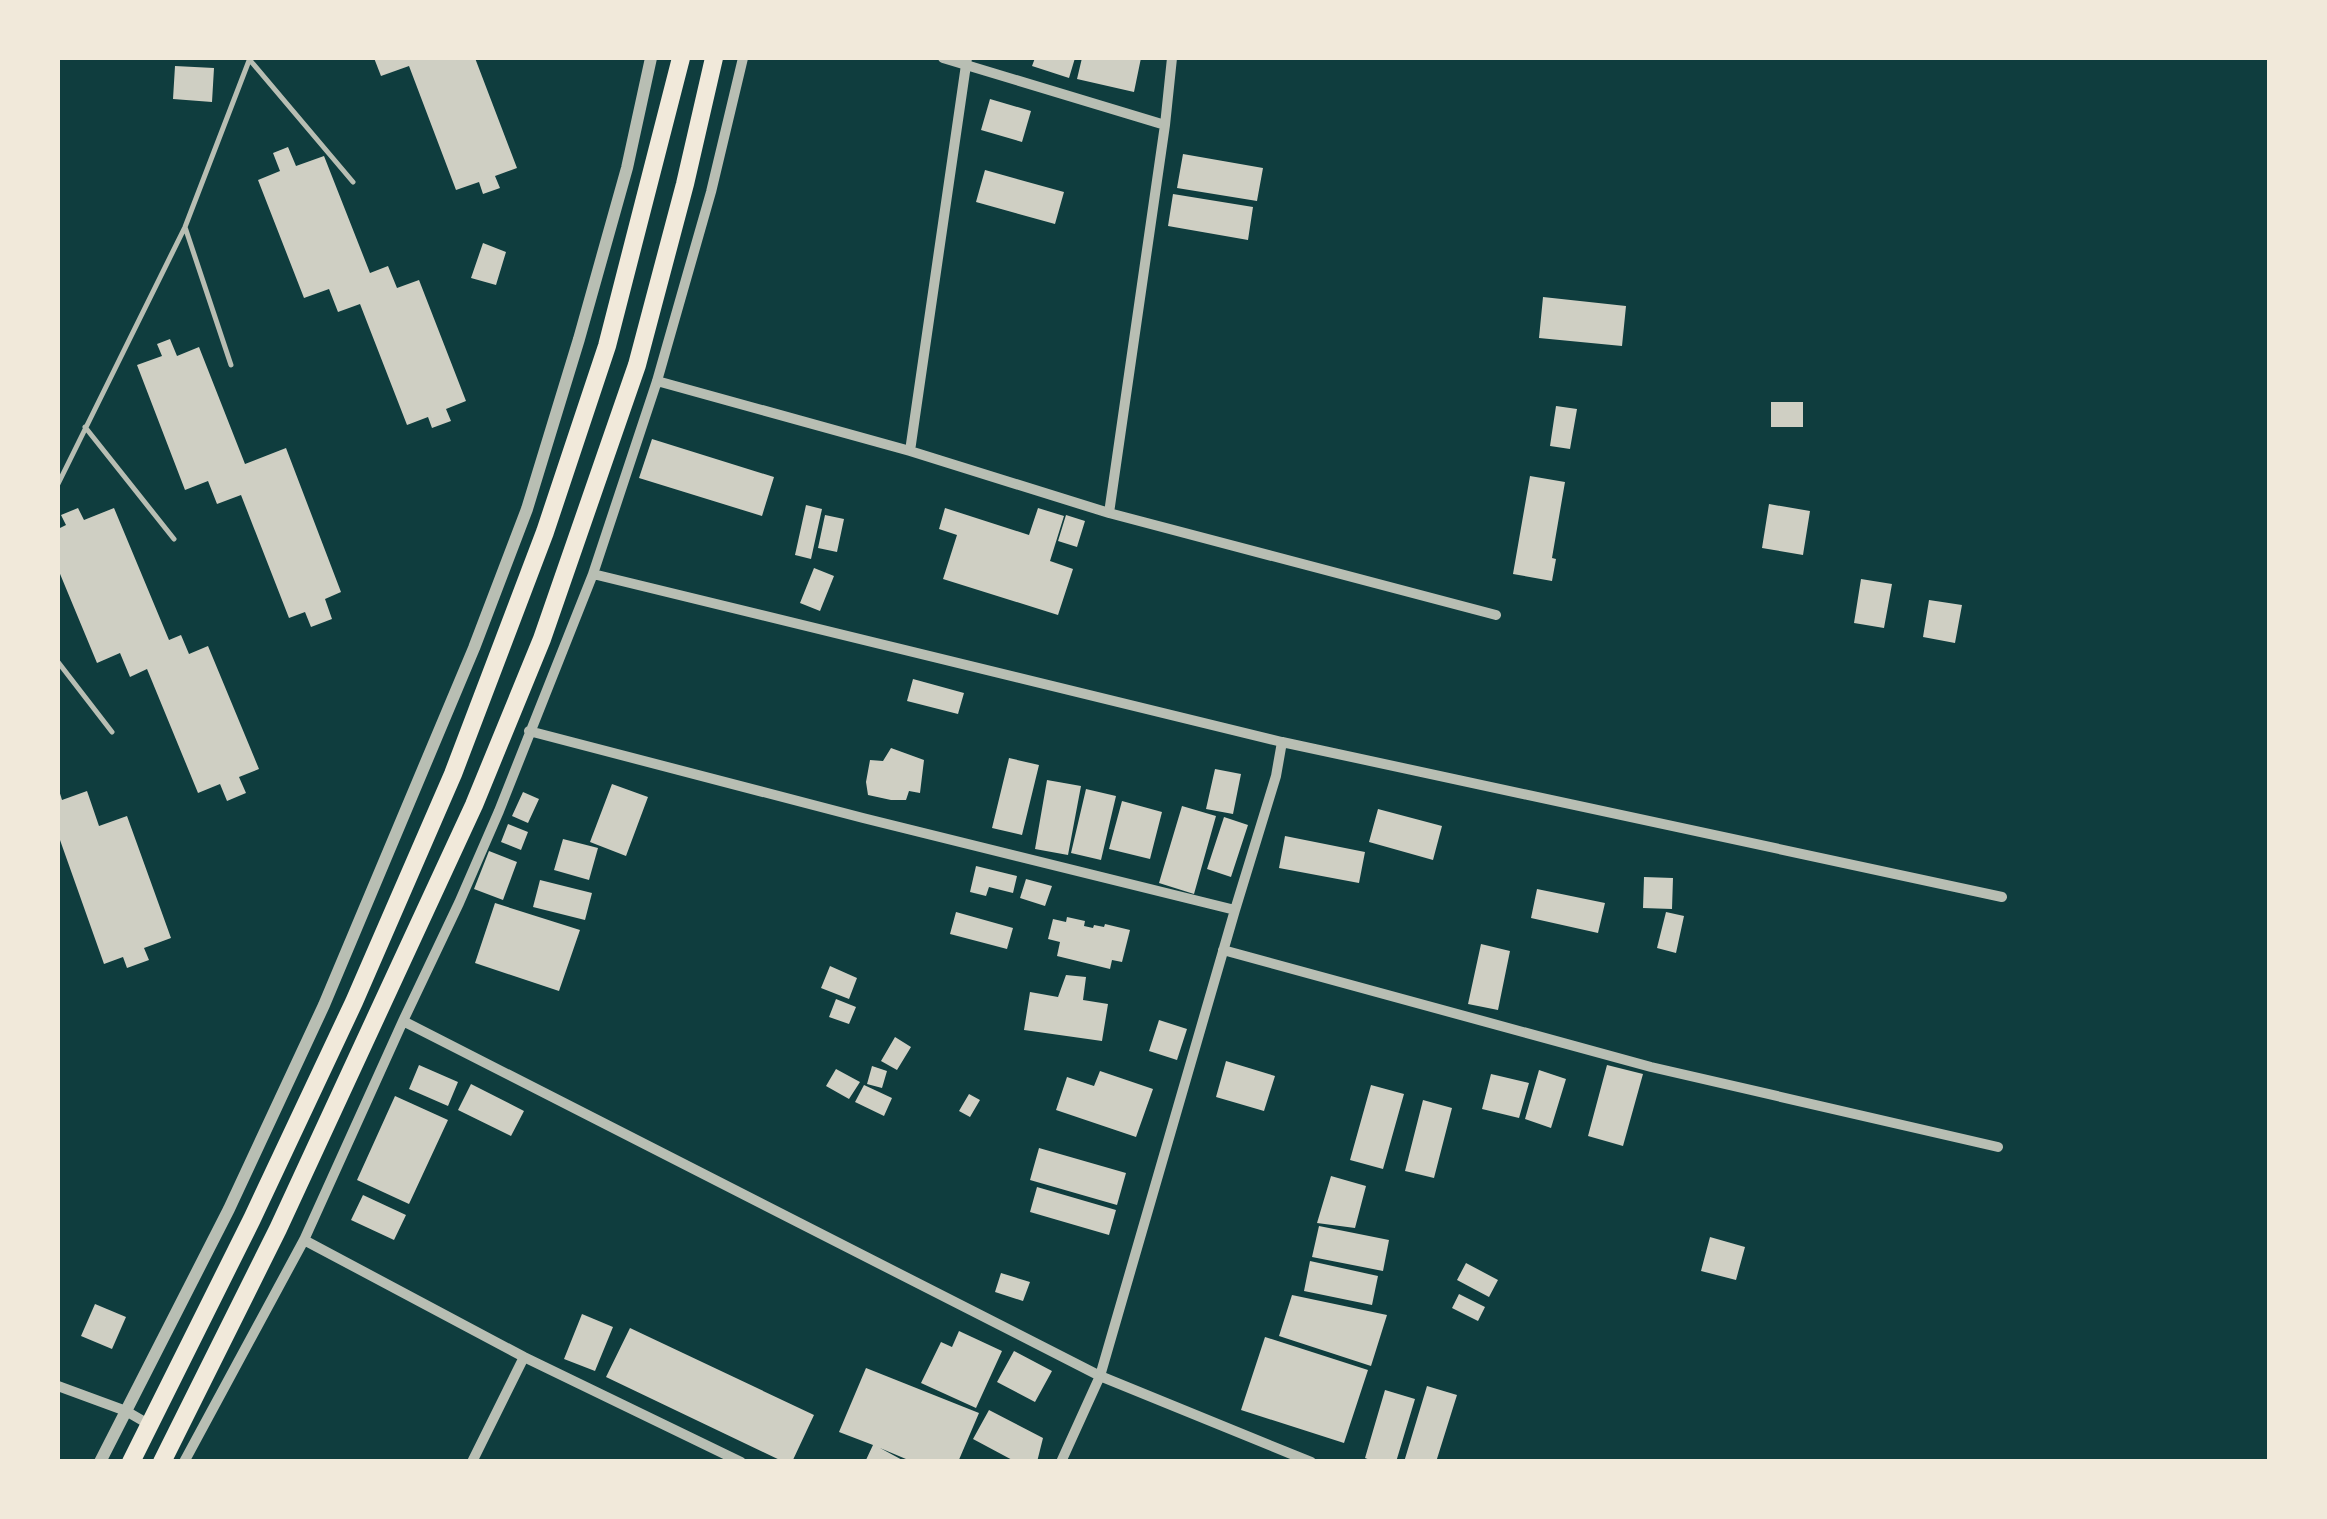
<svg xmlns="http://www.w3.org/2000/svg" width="2327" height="1519" viewBox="0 0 2327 1519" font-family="'Source Serif 4',serif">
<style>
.building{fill:#cfcfc3}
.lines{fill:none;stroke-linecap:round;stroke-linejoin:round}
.service{stroke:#b8beb3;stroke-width:5}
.minor{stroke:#b8beb3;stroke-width:10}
.tertiary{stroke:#b8beb3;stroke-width:12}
.trunk{stroke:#f1e9da;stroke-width:18}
</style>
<rect width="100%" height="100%" fill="#0f3d3e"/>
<path class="building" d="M374,58h101l42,110 -22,8 5,12 -17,6 -4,-12 -23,8 -47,-124 -28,10z
M1035,58h40l-6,20 -37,-12z
M1082,58h59l-7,34 -57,-13z
M175,66l39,2 -2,34 -39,-3z
M990,99l41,12 -9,31 -41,-12z
M288,147l8,19 28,-10 46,117 18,-7 9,22 22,-8 47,121 -20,8 5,12 -19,7 -4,-11 -21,8 -47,-121 -22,8 -9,-23 -25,9 -46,-118 22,-9 -7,-18z
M1183,154l80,14 -6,33 -80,-13z
M985,170l79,22 -9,32 -79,-22z
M1173,194l80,13 -5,33 -80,-14z
M483,243l23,9 -10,33 -25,-7z
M1543,297l83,9 -4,40 -83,-8z
M170,339l7,17 22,-9 46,117 41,-16 55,144 -16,7 7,20 -21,8 -6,-15 -16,6 -48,-123 -24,9 -9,-23 -23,9 -48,-125 25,-9 -5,-12z
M1771,402h32v25h-32z
M1556,406l21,3 -7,40 -20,-3z
M652,439l122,38 -12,39 -123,-38z
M1530,476l35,6 -13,76 4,1 -4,22 -39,-7z
M1769,504l41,7 -7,44 -41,-7z
M806,505l16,4 -11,50 -16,-4z
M78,508l6,12 30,-12 55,132 12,-5 8,19 19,-8 51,123 -20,8 7,16 -19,8 -7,-17 -22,9 -51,-124 -17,8 -10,-24 -23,10 -39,-94v-40l8,-4 -5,-10z
M945,508l84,27 9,-27 26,8 -14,45 23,8 -15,46 -115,-36 14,-44 -18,-6z
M825,515l19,4 -7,33 -19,-4z
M1066,515l19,6 -8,26 -19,-6z
M814,568l20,8 -14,35 -20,-8z
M1861,579l31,5 -8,44 -30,-5z
M1929,600l33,5 -7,38 -32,-6z
M913,679l51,14 -6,21 -51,-13z
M891,748l33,12 -4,33 -11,-2 -3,9h-15l-23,-5 -2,-13 4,-22 13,1z
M1009,758l30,7 -17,70 -30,-7z
M1215,769l26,5 -8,40 -27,-5z
M1047,780l34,6 -13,69 -33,-6z
M612,784l36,13 -22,59 -36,-14z
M58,787l4,13 25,-9 12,35 28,-10 44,122 -27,10 5,12 -22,8 -4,-11 -19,7 -44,-124 -2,1z
M1086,789l30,7 -15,64 -30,-7z
M523,792l16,7 -11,24 -16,-7z
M1122,801l40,11 -12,47 -41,-10z
M1182,806l34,10 -22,78 -35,-11z
M1378,809l64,17 -9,34 -64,-18z
M1224,817l24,8 -17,52 -24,-8z
M508,824l20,8 -7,18 -20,-8z
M1285,836l80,16 -6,31 -80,-15z
M563,839l35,9 -9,32 -35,-10z
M489,851l28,11 -14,38 -29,-11z
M976,866l41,10 -4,17 -24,-6 -3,9 -16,-4z
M1644,877l29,1 -1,31 -29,-1z
M1026,879l26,7 -7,20 -25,-8z
M540,880l52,13 -7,27 -52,-13z
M1537,889l68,14 -7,30 -67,-15z
M495,903l85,27 -21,61 -84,-28z
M956,912l57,16 -6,21 -57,-15z
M1666,912l18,4 -8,37 -19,-5z
M1067,917l18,4 -1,5 9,2 1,-3 10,2 1,-3 25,6 -8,32 -10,-2 -2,9 -53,-13 3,-14 -12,-3 5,-20 13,3z
M1481,944l29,7 -12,59 -30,-6z
M830,966l27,12 -8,21 -28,-11z
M1066,975l20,2 -3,23 25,4 -6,37 -78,-11 6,-38 28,5z
M836,999l20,8 -7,17 -20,-7z
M1159,1020l28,9 -10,31 -28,-9z
M895,1037l16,10 -14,23 -16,-9z
M1226,1061l49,15 -11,35 -48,-14z
M419,1065l39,17 -10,24 -39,-17z
M1607,1065l36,9 -20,72 -35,-10z
M872,1066l15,5 -5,17 -15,-4z
M836,1069l24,13 -11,17 -23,-13z
M1539,1070l27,9 -15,49 -26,-9z
M1100,1071l53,18 -17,48 -80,-27 11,-33 27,9z
M1491,1074l38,9 -10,35 -37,-9z
M471,1084l53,27 -13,25 -53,-26z
M864,1085l28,13 -8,18 -29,-14z
M1371,1085l33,9 -21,75 -33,-9z
M969,1094l11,6 -10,17 -11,-6z
M395,1096l53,24 -39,84 -52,-24z
M1423,1100l29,8 -18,70 -29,-7z
M1039,1148l87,25 -9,32 -87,-25z
M1331,1176l35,10 -11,42 -38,-5z
M1037,1187l79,23 -7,25 -79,-23z
M363,1195l43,20 -12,25 -43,-20z
M1319,1226l70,14 -6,31 -71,-14z
M1710,1237l35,10 -9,33 -35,-9z
M1310,1261l68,15 -6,29 -68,-14z
M1466,1263l32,17 -9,17 -32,-17z
M1001,1273l29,9 -7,19 -28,-9z
M1459,1294l26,13 -7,14 -26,-13z
M1292,1295l95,20 -16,51 -92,-30z
M95,1304l31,13 -14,32 -31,-13z
M582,1314l31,13 -18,44 -31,-12z
M630,1328l184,87 -22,47h-8l-178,-85z
M959,1331l43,20 -26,57 -55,-25 20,-41 11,5z
M1265,1337l103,33 -24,73 -103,-33z
M1014,1351l38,20 -17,31 -38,-20z
M866,1368l113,45 -21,49h-45l-33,-14 26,14h-41l8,-17 -34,-13z
M1427,1386l30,9 -21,67h-32z
M1385,1390l30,9 -19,63h-21l-10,-4z
M989,1410l54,28 -6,24h-21l-43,-23z"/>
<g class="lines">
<path class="service" d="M249,59l104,123
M185,227l46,138
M85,427l89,112
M58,484l127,-257 65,-169
M58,662l54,70"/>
<path class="minor" d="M943,58l222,67
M657,381l253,70 199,62 387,102
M910,451l57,-393
M1109,513l56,-388 7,-67
M593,574l689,168 720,155
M529,731l334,87 372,92
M1223,950l428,117 347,80
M403,1021l697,355 211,86
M304,1240l220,117 217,105
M58,1386l68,25 24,14
M184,1462l120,-222 99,-219 56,-118 40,-92 94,-237 64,-193 54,-189 32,-134
M472,1462l52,-105
M1061,1462l39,-86 135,-466 41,-134 6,-34"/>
<path class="tertiary" d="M100,1462l129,-253 95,-204 150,-357 53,-139 52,-170 48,-171 24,-110"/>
<path class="trunk" d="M131,1462l121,-243 102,-217 99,-228 92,-242 62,-186 74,-288
M162,1462l116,-233 196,-424 68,-166 95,-274 48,-181 29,-126"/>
</g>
<rect width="2327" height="1519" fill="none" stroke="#f1e9da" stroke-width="120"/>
</svg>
